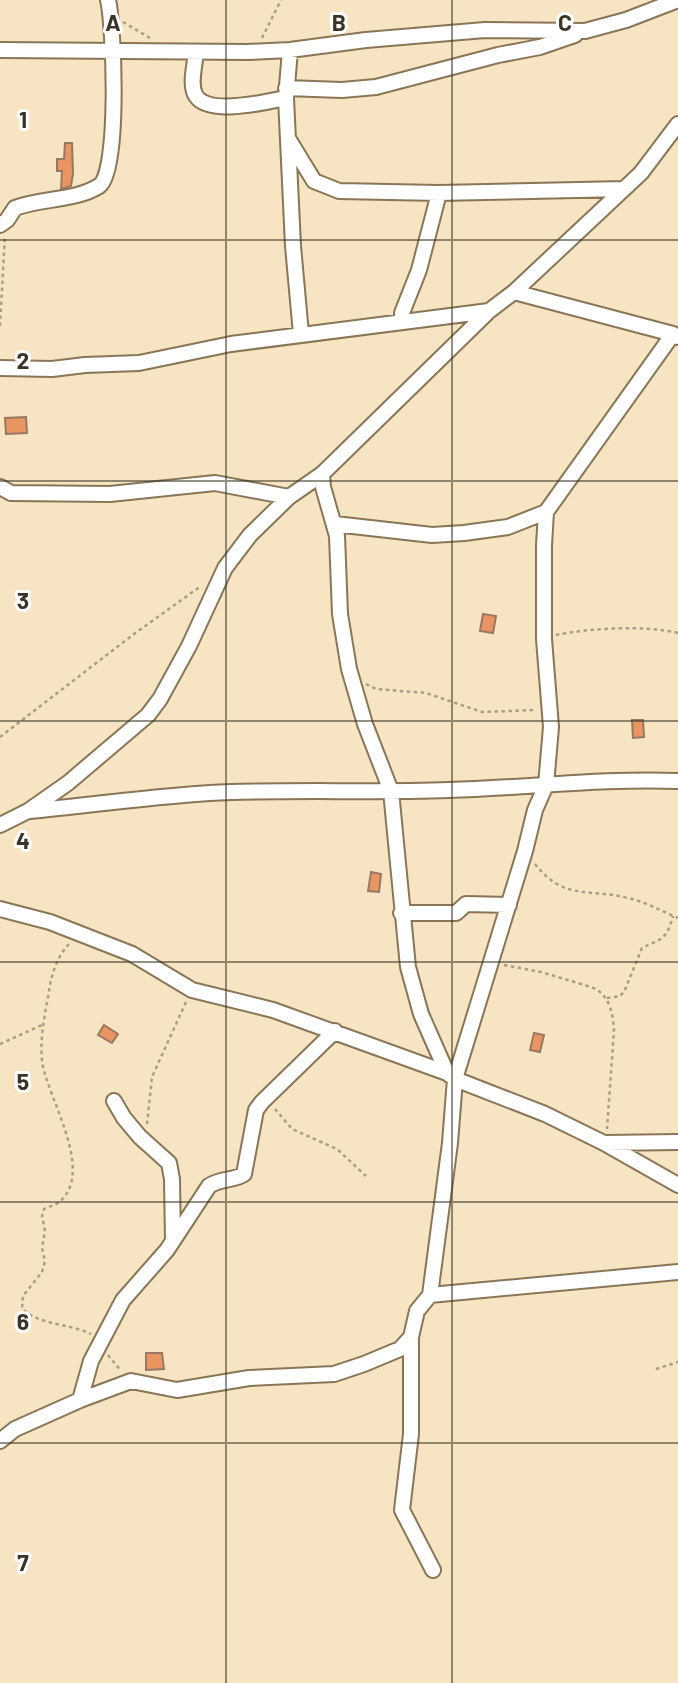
<svg xmlns="http://www.w3.org/2000/svg" width="678" height="1683" viewBox="0 0 678 1683" font-family="Barlow,sans-serif">
<style>
.building{fill:#e99561;stroke:#987764;stroke-width:2}
.lines{fill:none;stroke-linecap:round;stroke-linejoin:round}
.minor-casing{stroke:#887657;stroke-width:18}
.path{stroke:#ac9d83;stroke-width:2.5;stroke-dasharray:3.5 3.5;stroke-linecap:butt}
.minor{stroke:#fff;stroke-width:14}
.grid{fill:none;stroke:#3b3426;stroke-width:2;stroke-opacity:0.55}
.grid-label{font-size:23px;text-anchor:middle;font-weight:bold;fill:#3b3426;stroke:#fff;stroke-width:6;stroke-linejoin:round;paint-order:stroke}
</style>
<rect width="100%" height="100%" fill="#f7e4c2"/>
<path class="building" d="M65,143h7l1,31 -2,12 -10,3 1,-18h-5v-12h7z
M26,417l1,16 -21,1 -1,-16z
M483,614l13,2 -3,17 -13,-2z
M632,720h11l1,17 -11,1z
M371,872l10,2 -2,18 -11,-1z
M104,1025l14,9 -6,9 -14,-8z
M534,1033l10,2 -4,17 -10,-2z
M146,1353h16l2,16 -18,1z"/>
<g class="lines">
<g class="minor-casing">
<path id="minor" d="M0,50l248,2 42,-2 76,-10 119,-10 100,1 41,-11 52,-20
M290,50l-4,48 7,148 8,88
M196,52c-1,13 -7,33 0,44 13,20 70,6 90,2
M286,88l56,2 34,-3 122,-32 42,-8 35,-12
M289,140l25,41 25,10 100,2 185,-4
M0,225l7,-5 8,-12c26,-10 60,-7 84,-22 21,-13 15,-160 9,-186
M514,292l159,42 -1,2 5,1
M402,322v-9l17,-43 20,-77
M0,368l52,1 33,-4 54,-2 92,-19 258,-33
M322,474l1,13 14,49 3,78 9,55 16,55 26,67 17,176 13,47 26,59
M0,487l11,6 99,1 105,-11 74,14
M335,524l97,11 32,-2 44,-6 38,-15 127,-178
M30,811c59,-6 120,-14 180,-18 80,-4 160,0 239,-3 77,-2 153,-12 229,-9
M0,825l28,-14 40,-28 80,-68 12,-16 29,-53 36,-78 25,-33 39,-38 33,-23 167,-163 25,-19 127,-119 37,-49
M0,909l50,13 82,32 60,36 81,20 174,63 8,6 90,35 59,29 74,42
M401,913h55l10,-9 43,1
M114,1101l10,17 16,19 29,26 3,16 1,62
M605,1143l73,-1
M430,1295l248,-23
M411,1337v97l-9,76 31,60
M80,1400l11,-39 32,-61 44,-50 42,-64c11,-8 25,-5 35,-12l12,-64 6,-8 73,-71
M0,1441l15,-12 65,-29 51,-19 46,9 72,-12 85,-4 30,-10 36,-15 11,-12 6,-26 13,-16 20,-152 5,-64 70,-228 10,-41 11,-25 5,-58 -7,-88v-94l2,-33"/>
</g>
<path class="path" d="M123,22l27,16
M262,38l19,-38
M0,326l5,-91
M556,635c34,-7 88,-10 122,-2
M366,684l10,5 50,4 56,19 54,-2
M0,737l134,-103 67,-48
M535,864c29,37 53,24 93,34 18,4 33,13 50,20
M69,944c-14,15 -18,33 -21,53 -4,21 -8,43 -6,64 5,37 55,112 16,142 -4,3 -9,3 -14,6l-2,7 3,15 -3,17 3,13 -3,11 -19,24 -1,13c20,17 46,14 69,25
M504,965l37,7 50,15c18,6 22,26 23,43l-7,99
M607,998l13,-2 4,-4 18,-44c20,-10 24,-7 31,-32
M0,1044l42,-19
M275,1109l17,20 45,20 29,27
M147,1124l5,-47 34,-75
M108,1355l13,16
M656,1369l22,-7"/>
<use href="#minor" class="minor"/>
</g>
<path class="grid" d="M226,0v1683M452,0v1683M0,240h678M0,481h678M0,721h678M0,962h678M0,1202h678M0,1443h678"/>
<g class="grid-label">
<text x="113" y="31">A</text>
<text x="339" y="31">B</text>
<text x="565" y="31">C</text>
<text x="23" y="128">1</text>
<text x="23" y="369">2</text>
<text x="23" y="609">3</text>
<text x="23" y="849">4</text>
<text x="23" y="1090">5</text>
<text x="23" y="1330">6</text>
<text x="23" y="1571">7</text>
</g>
</svg>
